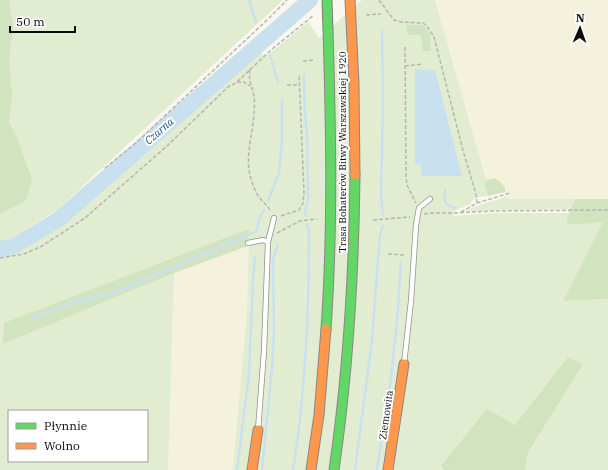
<svg xmlns="http://www.w3.org/2000/svg" width="608" height="470" viewBox="0 0 608 470" font-family="'IBM Plex Serif',serif">
<style>
.farmland{fill:#f4f2dc}
.green{fill:#e1ecd0;fill-rule:evenodd}
.forest{fill:#d1e3bf}
.water{fill:#c9e1ef}
.lines{fill:none;stroke-linecap:round;stroke-linejoin:round}
.stream{stroke:#c9e1ef;stroke-width:2.5}
.river{stroke:#c9e1ef;stroke-width:16}
.lane-casing{stroke:#92918d;stroke-width:6}
.fast-casing{stroke:#898884;stroke-width:11}
.slow-casing{stroke:#898884;stroke-width:11}
.path{stroke:#b7b6b5;stroke-width:1.5;stroke-dasharray:4 2;stroke-linecap:butt}
.lane{stroke:#fefefc;stroke-width:4.5}
.fast{stroke:#63d668;stroke-width:9}
.slow{stroke:#ff974d;stroke-width:9}
.fast-bridge-casing{stroke:#7f7f7a;stroke-width:11;stroke-linecap:butt}
.fast-bridge{stroke:#63d668;stroke-width:9}
.labels{text-anchor:middle;dominant-baseline:central;stroke-width:4;stroke-linejoin:round;paint-order:stroke}
.street-label{font-size:10px;fill:#0b0b0b;stroke:#fff}
.water-label{font-size:11px;font-style:italic;fill:#225b8e;stroke:#fff}
</style>
<rect width="100%" height="100%" fill="#f9f7ee"/>
<path class="farmland" d="M435,0h173v199h-100l-3,-7 1,-3 -11,-11 -9,2z
M248,246l-1,65 -14,158 -2,1h-63l6,-197z"/>
<path class="green" d="M0,0h283l-226,210 -49,30 -8,2z
M362,0h73l51,180 -1,6 3,10 -8,1 -6,2 -4,5 -16,7 -1,5 41,-3h74v12l36,-4 -41,80 45,-2v171h-83l3,-17 55,-89 -15,-7 -53,69 -28,-16 -46,57 3,3h-213l2,-2 14,-157 2,-82 -246,115 171,-71 -6,197h-168v-216l22,-4 36,-23 202,-175 5,5 43,-35 11,16zM430,32l1,19h-9l-1,-16zM9,411h138v50h-138z
M507,196l1,3h68l-5,6 -2,4 -103,2c13,-8 28,-9 41,-15z"/>
<path class="forest" d="M0,0h9l4,27 -4,33 3,35 -3,27 8,16 15,42 -6,20 -26,14z
M406,25h17l7,7 1,19h-9l-1,-16h-13z
M495,178c5,4 11,7 10,14l-17,4 -3,-10 1,-6z
M576,199h32v100l-45,2 40,-79 -36,3c1,-11 2,-18 9,-26z
M249,229l-1,17 -74,27 -171,71 1,-21z
M568,357l15,7 -55,89 -3,17h-81l-3,-4 46,-57 28,16z"/>
<path class="water" d="M415,69l20,1 27,106h-41v-11l-6,-1z"/>
<g class="lines">
<path class="stream" d="M249,0l7,22
M382,30l1,72 -2,96 2,16
M264,46l3,-17
M270,55l8,27
M304,75v21l3,42 1,61 -3,15
M445,190c0,11 -2,15 10,18
M268,201l11,-28 3,-31v-42
M33,318l38,-15 47,-12 139,-60 2,-12 5,-9
M237,470l12,-96 4,-94 2,-24
M262,470l10,-101 2,-37 -1,-73 5,-14
M293,470c13,-79 16,-159 16,-238l-2,-8
M355,470l17,-130 8,-105 3,-9
M377,470l14,-93 6,-55 4,-60"/>
<path class="river" d="M0,249l12,-2 47,-28 251,-219"/>
<g class="lane-casing">
<path id="lane" d="M248,243l15,-3 5,2
M404,364l7,-63 5,-76 3,-17 11,-9
M258,430l6,-79 4,-109 6,-24"/>
</g>
<g class="fast-casing">
<path id="fast" d="M326,329c7,-100 5,-199 2,-299
M334,470c14,-97 20,-196 21,-295"/>
</g>
<g class="slow-casing">
<path id="slow" d="M350,0l4,84 1,91
M252,470l6,-40
M311,470l8,-55 7,-86
M388,470l16,-106"/>
</g>
<path class="path" d="M379,0l15,20 7,2 22,1 4,3 7,11 30,117 12,40 1,9
M366,15l15,-1
M405,47l1,130 1,8 9,18
M303,61l12,-1
M405,66l18,-2
M250,69c-2,12 2,17 4,27 3,26 -10,57 -4,79 2,8 5,17 10,23 4,5 8,8 11,14
M237,82h7l6,4
M287,85h13
M105,168l31,-25 131,-123 20,-20
M461,212l16,-9 33,-10
M424,214l7,-1h22l40,-2 115,-1
M281,216l18,-6 4,-7 1,-10 -5,-119
M373,220l37,-3
M277,233l23,-12 17,-2
M388,254l16,1
M0,258l24,-4 18,-8 43,-28 82,-72 62,-60 7,-3 36,-34 42,-34"/>
<use href="#lane" class="lane"/>
<use href="#fast" class="fast"/>
<use href="#slow" class="slow"/>
<g class="fast-bridge-casing">
<path id="fast-bridge" d="M327,0l1,30"/>
</g>
<use href="#fast-bridge" class="fast-bridge"/>
</g>
<g class="labels">
<g class="street-label">
<text transform="translate(342 152) rotate(-90)">Trasa Bohaterów Bitwy Warszawskiej 1920</text>
<text transform="translate(386 415) rotate(-82)">Ziemowita</text>
</g>
<g class="water-label">
<text transform="translate(159 131) rotate(-41)">Czarna</text>
</g>
</g>
<rect x="8" y="410" width="140" height="52" fill="#ffffff" stroke="#9d9d9d"/>
<rect x="16" y="423" width="20" height="6" fill="#63d668" stroke="#9d9d9d"/>
<text x="44" y="430" font-size="12" fill="#0b0b0b">Płynnie</text>
<rect x="16" y="443" width="20" height="6" fill="#ff974d" stroke="#9d9d9d"/>
<text x="44" y="450" font-size="12" fill="#0b0b0b">Wolno</text>
<g transform="translate(580 28) rotate(2)" stroke="#ffffff" stroke-width="3" paint-order="stroke">
<path d="M0-3L7 15L0 10L-7 15Z" fill="#0b0b0b"/>
<text y="-6" font-size="11" font-weight="bold" text-anchor="middle" fill="#0b0b0b">N</text>
</g>
<path d="M10 26v6h65v-6" fill="none" stroke="#0b0b0b" stroke-width="2"/>
<text x="16" y="26" font-size="12" fill="#0b0b0b" stroke="#ffffff" stroke-width="3" paint-order="stroke">50 m</text>
</svg>
